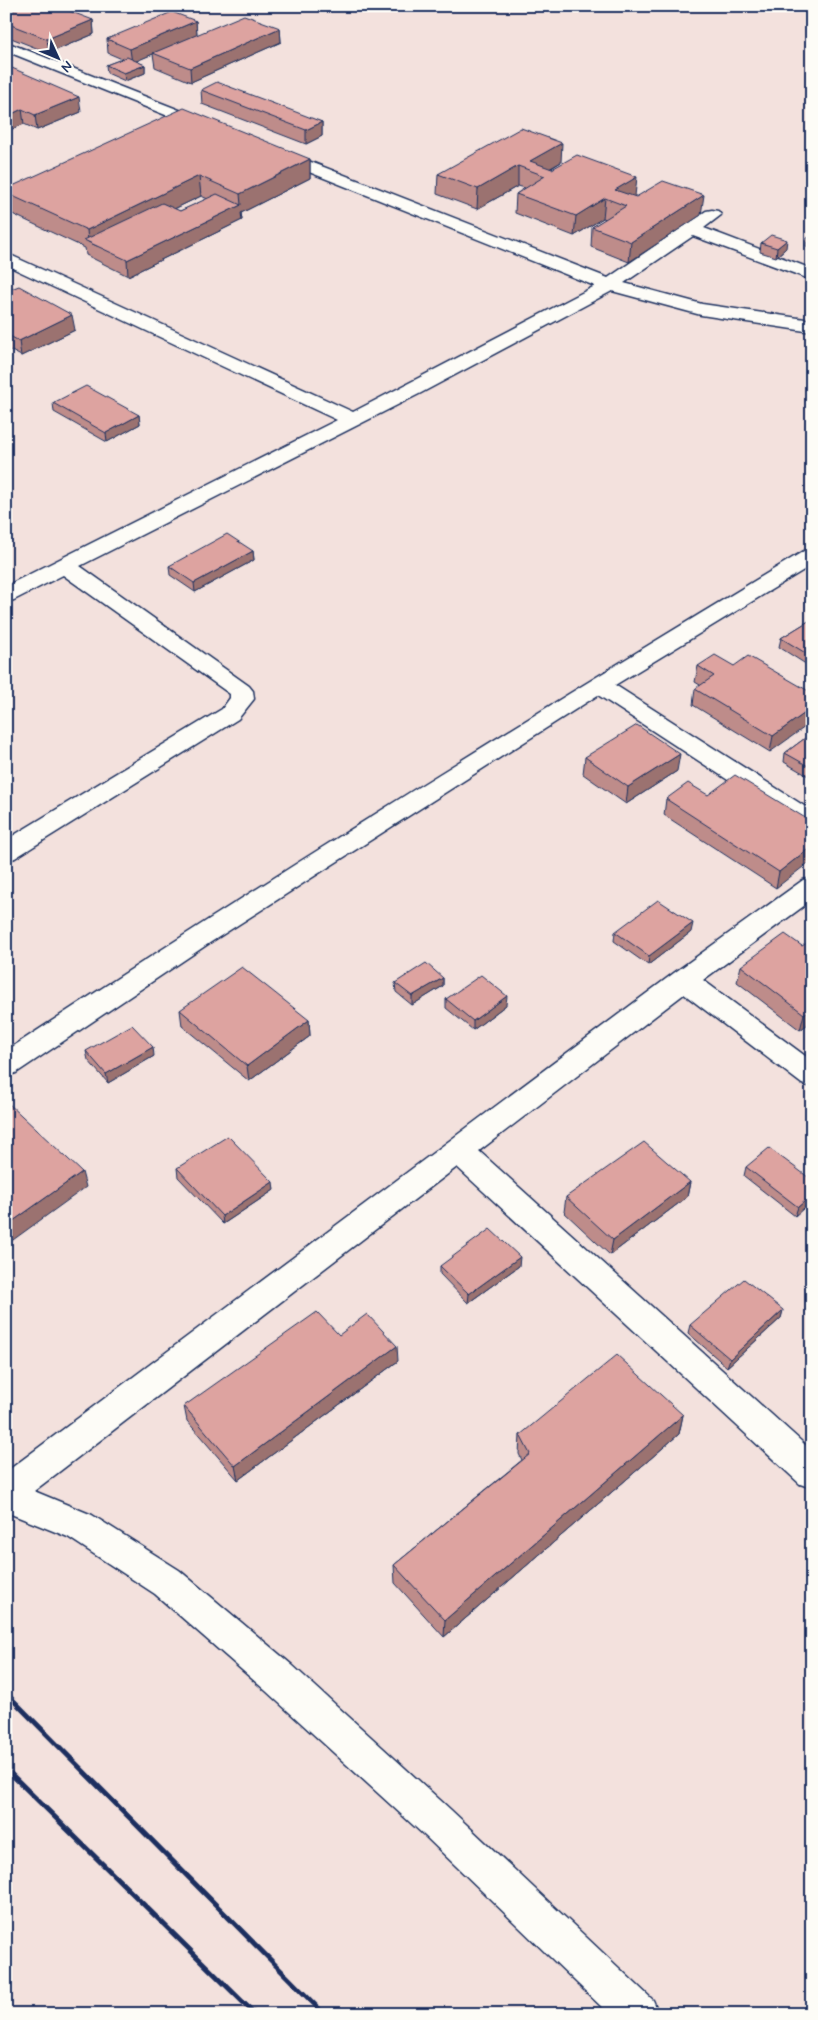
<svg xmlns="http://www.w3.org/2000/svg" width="818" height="2020" viewBox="0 0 818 2020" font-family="Mynerve,sans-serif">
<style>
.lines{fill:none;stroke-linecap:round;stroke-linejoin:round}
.minor-casing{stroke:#1b2f5e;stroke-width:3}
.minor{fill:#fdfcf7;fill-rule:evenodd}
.rail{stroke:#1b2f5e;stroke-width:5}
.wall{fill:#be8c8a;stroke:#1b2f5e;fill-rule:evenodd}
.shaded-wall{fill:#9b7270;stroke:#1b2f5e}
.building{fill:#dda3a0;stroke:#1b2f5e}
</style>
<rect width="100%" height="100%" fill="#f3e1dd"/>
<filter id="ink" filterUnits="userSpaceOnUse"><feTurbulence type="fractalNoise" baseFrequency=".02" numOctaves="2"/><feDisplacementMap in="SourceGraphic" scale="10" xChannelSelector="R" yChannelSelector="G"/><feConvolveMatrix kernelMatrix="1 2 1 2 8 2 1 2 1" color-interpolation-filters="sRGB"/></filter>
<g filter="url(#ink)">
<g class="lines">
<g class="minor-casing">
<path id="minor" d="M6,42l209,82 2,3 -2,3h-12l-197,-79z
M275,148l333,130 98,-67 6,-1 6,1 3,4 -17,13 108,41v11l-119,-44 -69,47 78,21 110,16v12l-111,-17 -89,-24 -191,102 -341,173 169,120 4,5 1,8 -16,20 -223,139 -9,3v-21l216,-131 8,-11v-4l-167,-119 -49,25 -8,2v-16l331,-166 -331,-155v-12l347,159 242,-126 -326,-130 -2,-3 2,-3z
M812,550v15l-197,120 197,126v21l-9,-3 -205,-134 -387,247 -195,131 -10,3v-25c263,-173 529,-338 798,-500z
M812,878v22l-109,80 109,81v26l-10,-3 -118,-90 -205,157 333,300v37l-12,-4 -343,-317 -423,324 58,24 87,55 113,95 159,145 202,190 6,14h-50l-184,-178 -159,-145 -111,-97 -87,-57 -62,-25v-40l668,-499 129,-93z"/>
</g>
<use href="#minor" class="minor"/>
<path class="rail" d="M6,1693l318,321
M6,1769l249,245"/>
</g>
<path class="wall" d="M6,13l87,7 1,14 -45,19 -43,-17z
M196,21l1,14 83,-7 1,14 -90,40 -36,-15 -2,-13 -18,7 10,4v8l-20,8 -18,-8 -1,-8 16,-6 -14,-6 -1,-14z
M6,69v1l75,42 -44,18 -13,-6 -14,6 -4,-2z
M201,90l121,32v14l-16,8 -104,-40z
M310,159v19l-69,35 1,7 -114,56 -42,-21 -1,-7 -79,-37v-22zM201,196l7,3 -28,12 -6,-2z
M561,162l-11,7 85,27 -1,1 67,18 -72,47 -38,-15 1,-20 14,-8 -3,-1 -29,18 -59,-23 1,-19 9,-6 -7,-2 -41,23 -40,-15 1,-20z
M812,235v13l-6,-2 1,-8z
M761,243l25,5 -10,9 -16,-5z
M6,291l69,39 -54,26 -15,-8z
M53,403l86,12 1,9 -33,18 -53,-30z
M253,551l1,9 -59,32 -25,-17 -1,-9z
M812,619v49l-33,-21 2,-9z
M698,666h36l78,27 -42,59 -77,-47 2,-16 5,-4 -5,-3z
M812,733v40l-4,3 -24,-14 1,-9z
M585,757l92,14 -51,33 -43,-30z
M708,795l104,27 -36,66 -112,-73 2,-16z
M615,932h76l-43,33 -34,-24z
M802,946l10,75 -12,9 -63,-48 4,-16z
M443,978v8l-31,19 -16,-13 -1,-9z
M446,999l60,6 -33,25 -27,-22z
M180,1010l129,10 1,16 -61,45 -67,-55z
M86,1051l68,5 -46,27 -20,-23z
M746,1167l66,13 -17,36 -51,-40z
M177,1168l97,22 -51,34 -45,-47z
M690,1182l-3,15 -77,58 -46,-43 2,-15z
M440,1266h79l-51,37 -28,-29z
M783,1310l-2,8 -54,49 -39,-34 2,-8z
M339,1335l59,26 -160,119 -51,-59 -3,-15z
M683,1415l-4,19 -235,203 -49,-54 -1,-18 128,-105 -3,-6 1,-19z"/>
<path class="shaded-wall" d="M93,20l1,14 -45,19 -2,-14z
M196,21l1,14 -65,28 -2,-14z
M280,28l1,14 -90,40 -1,-14z
M145,65v8l-20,8 -1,-8z
M79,97l2,15 -44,18 -2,-15z
M22,109l2,15 -14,6 -2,-14z
M322,122v14l-16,8v-14z
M562,143l-1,19 -21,12 -10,-13z
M310,159v19l-69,35 1,7 -114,56 -1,-16 114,-55 -1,-11z
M518,166v20l-41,23 1,-20z
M199,176l2,20 -104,50 -9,-4 -1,-12z
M637,177l-2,19 -13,9 -7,-15z
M704,195l-3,20 -72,47 2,-20z
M605,198l-2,20 -29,18 2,-20z
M787,240l-1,8 -10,9 1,-9z
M72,315l3,15 -54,26 -2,-15z
M139,415l1,9 -33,18 -1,-9z
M253,551l1,9 -59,32 -1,-9z
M812,708v14l-42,30 3,-16z
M680,754l-3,17 -51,33 2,-17z
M812,765v8l-4,3 2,-9z
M812,846v14l-36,28 3,-16z
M693,923l-2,9 -43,33 1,-9z
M443,978v8l-31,19v-9z
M507,996l-1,9 -33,25v-9z
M812,1008v13l-12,9 4,-16z
M309,1020l1,16 -61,45 -2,-15z
M153,1047l1,9 -46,27 -2,-9z
M82,1172l4,15 -80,58v-19z
M273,1182l1,8 -51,34 -1,-8z
M690,1182l-3,15 -77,58 3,-15z
M812,1195v6l-17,15 3,-9z
M520,1257l-1,9 -51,37 1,-9z
M783,1310l-2,8 -54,49 3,-8z
M397,1346l1,15 -160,119 -3,-14z
M683,1415l-4,19 -235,203 1,-17z"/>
<path class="building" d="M22,6h34l37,14 -46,19 -41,-16v-10z
M172,12l24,9 -66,28 -23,-10z
M244,15l36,13 -90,40 -37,-15z
M127,57l18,8 -21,8 -18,-8z
M12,68l67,29 -44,18 -13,-6 -14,7 -2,-1v-45z
M217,82l105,40 -16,8 -105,-40z
M184,108l126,51 -70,35 -41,-18 -112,54 -81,-37v-4z
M521,128l41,15 -32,18 22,8 25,-14 60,22 -22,13 21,7 27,-16 41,14 -73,47 -39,-15 34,-21 -21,-8 -29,18 -60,-22 29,-18 -27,-10 -40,23 -40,-15z
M217,194l24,11 -114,55 -43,-20 78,-37 18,8z
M771,235l16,5 -10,8 -16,-5z
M812,235v5l-5,-2z
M19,286l53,29 -53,26 -13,-7v-43z
M86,386l53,29 -33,18 -53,-30z
M227,534l26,17 -59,32 -25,-17z
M812,619v38l-31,-19z
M715,655l19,11 14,-10 64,37v15l-39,28 -78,-47 19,-13 -16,-10z
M637,725l43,29 -52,33 -43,-30z
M812,733v32l-2,2 -25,-14z
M735,775l77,47v24l-33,26 -113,-73 22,-16 20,12z
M658,900l35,23 -44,33 -34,-24z
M785,934l17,12 10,-6v68l-8,6 -63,-48z
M426,963l17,15 -31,18 -17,-13z
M242,967l67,53 -62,46 -67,-56z
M481,975l26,21 -34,25 -27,-22z
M132,1025l21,22 -47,27 -20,-23z
M7,1102l75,70 -76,54v-123z
M228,1136l45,46 -51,34 -45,-48z
M644,1142l46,40 -77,58 -47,-43z
M769,1148l43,32v15l-14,12 -52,-40z
M490,1229l30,28 -51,37 -29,-28z
M744,1279l39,31 -53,49 -40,-34z
M317,1312l22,23 28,-21 30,32 -162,120 -51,-60z
M617,1355l66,60 -238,205 -51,-55 136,-111 -10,-19z"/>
</g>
<rect width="818" height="2020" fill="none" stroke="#fdfcf7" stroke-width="25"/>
<rect x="12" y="12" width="793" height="1995" fill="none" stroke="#1b2f5e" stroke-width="2" filter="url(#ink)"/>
<g transform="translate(58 58) rotate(134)" stroke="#fdfcf7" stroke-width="4" paint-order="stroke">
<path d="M0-4L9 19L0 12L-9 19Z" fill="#1b2f5e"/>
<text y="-8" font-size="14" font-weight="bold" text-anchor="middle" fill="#1b2f5e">N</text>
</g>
</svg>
